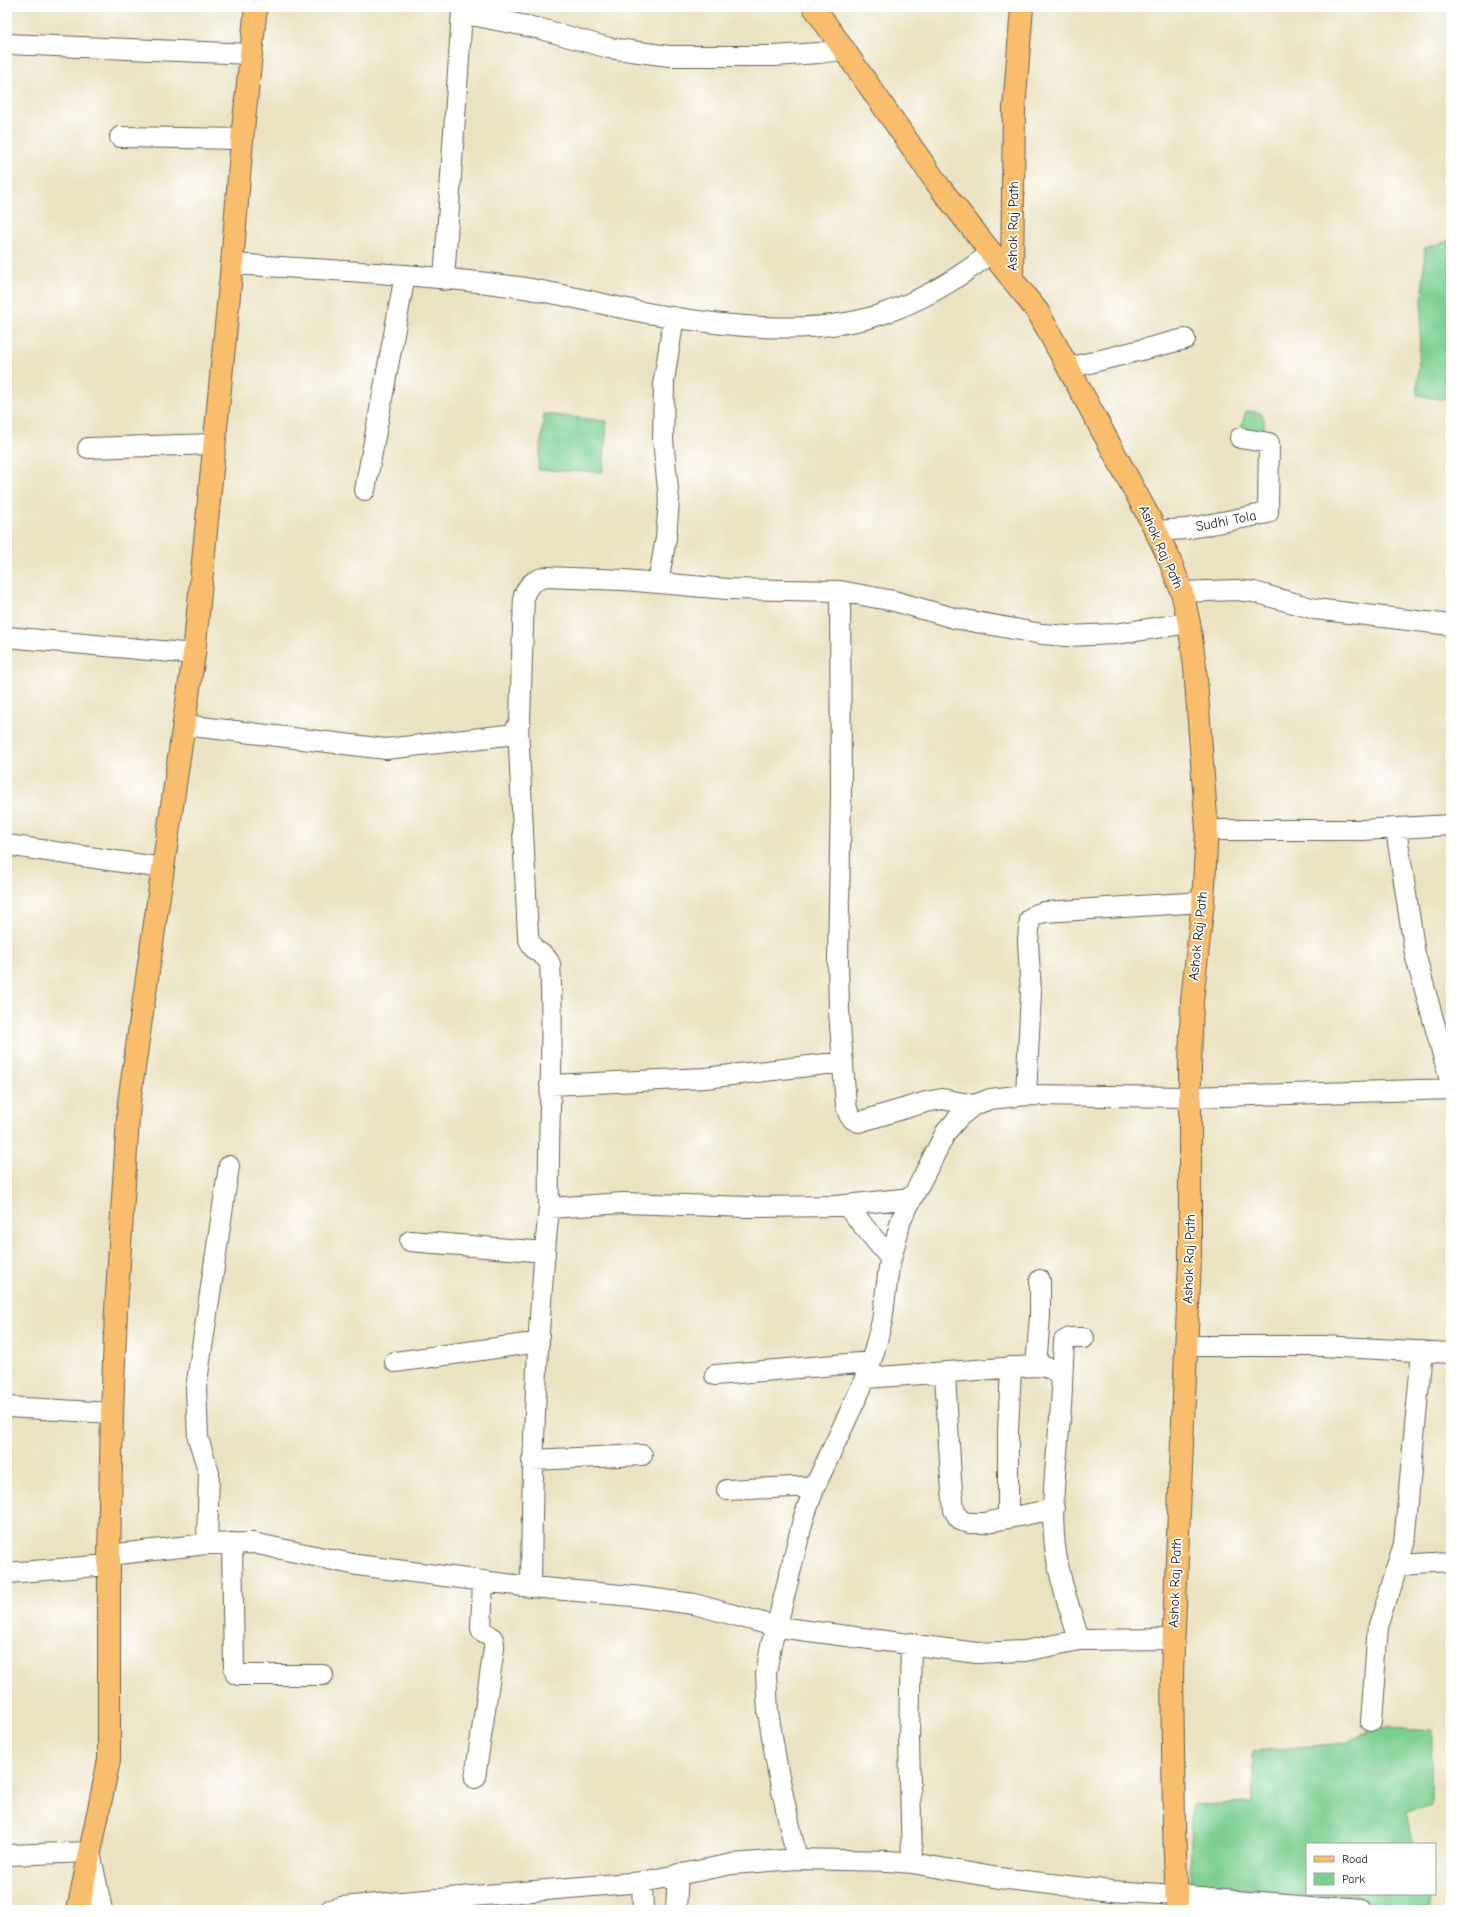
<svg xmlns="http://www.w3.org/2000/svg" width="1458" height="1917" viewBox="0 0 1458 1917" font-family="'Comic Neue',sans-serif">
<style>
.green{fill:#7ccf91;stroke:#4c7656}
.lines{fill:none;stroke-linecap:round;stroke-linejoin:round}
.minor-casing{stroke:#646156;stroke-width:22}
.major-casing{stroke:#646156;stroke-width:24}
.minor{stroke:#fff;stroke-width:20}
.major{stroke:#f9be6d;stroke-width:22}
.labels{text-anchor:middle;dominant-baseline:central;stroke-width:3.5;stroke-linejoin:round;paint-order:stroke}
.street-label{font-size:14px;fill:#1c1c1c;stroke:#fff}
</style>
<rect width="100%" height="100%" fill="#fff"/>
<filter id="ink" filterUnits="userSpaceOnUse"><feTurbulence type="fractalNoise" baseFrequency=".025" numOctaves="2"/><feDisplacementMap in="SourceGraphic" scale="8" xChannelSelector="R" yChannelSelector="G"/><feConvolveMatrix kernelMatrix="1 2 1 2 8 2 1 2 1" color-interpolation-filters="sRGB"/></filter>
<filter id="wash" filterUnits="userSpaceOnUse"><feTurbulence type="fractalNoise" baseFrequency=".012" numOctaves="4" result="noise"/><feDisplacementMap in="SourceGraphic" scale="16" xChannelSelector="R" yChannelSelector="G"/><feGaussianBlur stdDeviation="0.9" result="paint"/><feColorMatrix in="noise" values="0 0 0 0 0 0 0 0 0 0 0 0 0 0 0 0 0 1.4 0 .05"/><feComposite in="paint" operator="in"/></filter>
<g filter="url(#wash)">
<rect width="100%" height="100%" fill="#ebe2c1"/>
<path class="green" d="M587,7h100v3z
M1451,240v161l-34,-6 8,-147z
M1246,411l15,2 3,6v20l-22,-4v-10z
M544,414l63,7 -4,51 -65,-2z
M1378,1727l54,4 -1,73 -25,8 6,30 7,2h-112v50h123v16l-240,-25 2,-80 61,-2v-52l92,-8z"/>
</g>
<g filter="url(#ink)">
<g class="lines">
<g class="minor-casing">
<path id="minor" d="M7,44l244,10
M120,137l122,2
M232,264c96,6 192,10 286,23 46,7 90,19 135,27 70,12 158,23 226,1 41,-13 79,-36 113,-63
M444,280l18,-267 79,16 68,19 60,8h105l45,-3 26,-4
M1069,368l116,-29
M88,448l126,-4
M365,490l40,-215
M1155,531l31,-2 82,-16 1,-70 -29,-5
M658,583l8,-45 3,-38 -6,-60 1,-60 10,-63
M840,591l1,204 -3,165 1,51 7,94c2,9 4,14 13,17l67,-20 16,-3 32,6
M1182,592l54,-2 18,2 61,17 136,16
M7,637l187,17
M184,725l202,24 121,-14 7,-3 6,-11 4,-126c5,-12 11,-15 22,-18l78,3 103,9 113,2 54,10 60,17 88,16 25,2 48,-2 74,-11
M518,726l10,210c5,21 16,13 22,28 5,81 -3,163 -1,244l74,-5 125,4 88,-1 75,-8
M1396,829l19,125 36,130
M1207,830h155l89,-5
M7,845l156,23
M550,1085l155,-7 138,-16
M1026,1095l5,-102 -3,-52 2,-22 5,-4 9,-3 159,-10
M846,1205l45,54
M410,1241l135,11
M1185,1346h138l128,7
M395,1362l144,-20
M1036,1366l4,-50v-36
M945,1373l6,106 3,31 4,7 4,4 7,2h14l71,-14
M715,1375l156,-13
M865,1378l167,-12c17,0 28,3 30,22 -2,53 -13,107 -7,159 4,32 15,62 24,93
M1062,1383l2,-42 6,-3h14
M7,1407l105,6
M532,1460l110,-5
M727,1490l88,-4
M1008,1518v-87l3,-64
M232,1543l2,124 2,7 3,1h84
M207,1544l2,-71 -11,-35 -2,-50 33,-222
M109,1555l98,-11 46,-1 104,22 174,22 102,9 61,8 84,23 199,26 48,-2 54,-11 94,-1
M1399,1565l52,-3
M7,1573l102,-8
M531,1587c1,-127 5,-253 18,-379
M911,1643l-2,97 3,123
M1371,1722l7,-96 26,-82 18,-193
M475,1778l19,-130c1,-10 -3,-12 -12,-17l-1,-3 2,-47
M7,1855l83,-3 12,58
M797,1859l-19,-87 -10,-60 -2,-38 5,-29 7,-24 25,-101 12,-34 47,-100 12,-34 8,-31 7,-54 12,-47 45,-88 13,-15 15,-12 16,-6 36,-4 164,2 261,-8
M642,1882l1,28
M330,1910l11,-3 301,-25 90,-18 65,-5 92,2 23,2 87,15 113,13 64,4 185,15
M676,1910l2,-36"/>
</g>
<g class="major-casing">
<path id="major" d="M814,7l127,182 97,123 112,207 18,37 14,36 7,31 6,44 12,163 -4,72 -11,98 -2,66v194l-18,413 2,152 3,85
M1012,276l2,-167 8,-102
M78,1910l31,-150v-205l3,-142 4,-103 13,-208 65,-448 38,-390 10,-125 14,-132"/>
</g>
<use href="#minor" class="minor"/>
<use href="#major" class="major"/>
</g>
</g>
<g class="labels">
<g class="street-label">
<text transform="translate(1013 226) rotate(-89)">Ashok Raj Path</text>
<text transform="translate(1226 521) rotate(-11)">Sudhi Tola</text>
<text transform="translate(1161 547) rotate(66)">Ashok Raj Path</text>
<text transform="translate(1198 936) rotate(-84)">Ashok Raj Path</text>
<text transform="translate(1189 1259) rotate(-88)">Ashok Raj Path</text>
<text transform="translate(1175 1583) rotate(-88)">Ashok Raj Path</text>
</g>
</g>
<rect width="1458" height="1917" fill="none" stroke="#fff" stroke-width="24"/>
<rect x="1306" y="1843" width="130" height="52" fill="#ffffff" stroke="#a4a4a4"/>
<rect x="1314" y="1856" width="20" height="6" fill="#f9be6d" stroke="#a4a4a4"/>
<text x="1342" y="1863" font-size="12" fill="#1c1c1c">Road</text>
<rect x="1314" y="1873" width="20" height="12" fill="#7ccf91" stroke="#a4a4a4"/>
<text x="1342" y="1883" font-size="12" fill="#1c1c1c">Park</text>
</svg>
